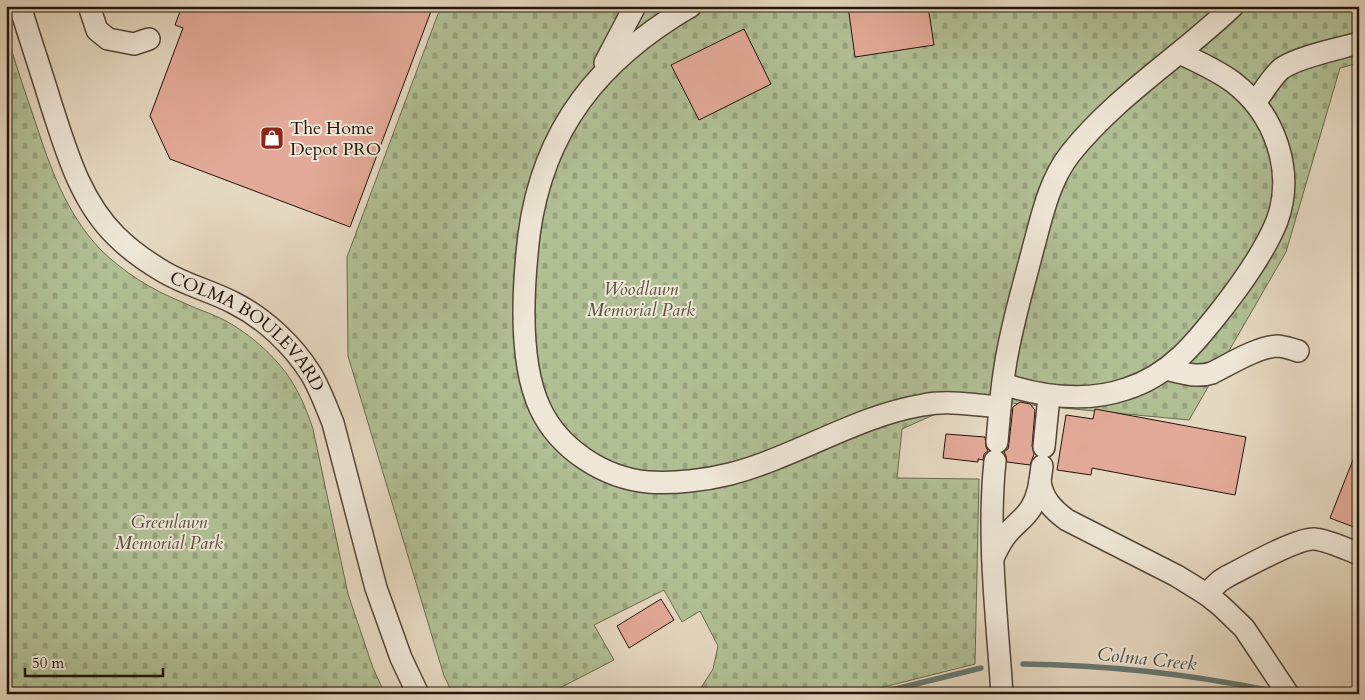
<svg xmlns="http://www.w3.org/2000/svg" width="1365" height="700" viewBox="0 0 1365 700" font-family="Cardo,serif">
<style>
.cemetery{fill:url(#cemetery-stones);stroke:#6a6a4f}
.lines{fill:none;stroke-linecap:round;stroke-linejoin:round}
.stream{stroke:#687770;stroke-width:5.5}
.building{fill:#e3a998;stroke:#231409}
.minor-casing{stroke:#544537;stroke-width:24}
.minor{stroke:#eee6d6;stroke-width:21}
.labels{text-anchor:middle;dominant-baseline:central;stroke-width:4;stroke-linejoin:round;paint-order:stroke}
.poi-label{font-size:18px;fill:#231409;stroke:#eee6d6;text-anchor:start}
.park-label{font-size:18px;font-style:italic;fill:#55503a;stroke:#eee6d6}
.street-label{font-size:18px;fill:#231409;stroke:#eee6d6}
.water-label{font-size:19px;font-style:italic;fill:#4b4e45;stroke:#eee6d6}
</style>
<defs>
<pattern id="cemetery-stones" width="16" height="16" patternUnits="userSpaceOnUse" patternTransform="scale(1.25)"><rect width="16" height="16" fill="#b1bf95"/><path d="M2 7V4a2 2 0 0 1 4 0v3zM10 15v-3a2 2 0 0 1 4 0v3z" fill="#98a37f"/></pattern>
</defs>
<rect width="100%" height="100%" fill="#e5d8c0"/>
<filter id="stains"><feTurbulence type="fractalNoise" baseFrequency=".004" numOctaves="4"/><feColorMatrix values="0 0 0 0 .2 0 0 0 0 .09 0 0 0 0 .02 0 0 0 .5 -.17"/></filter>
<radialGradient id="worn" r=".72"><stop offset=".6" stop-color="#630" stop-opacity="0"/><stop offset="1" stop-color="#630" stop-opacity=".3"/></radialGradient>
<path class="cemetery" d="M441,6h918v57l-19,5 -54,184 -97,168 -220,-21 -67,30 -5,49 82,1 -4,185 -119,30h-159l16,-25 5,-23 -18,-35 -18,11 -18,-32 -70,35 20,35 -60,31 1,3h-102l-9,-18 -96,-320 -1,-99z
M6,41l3,1c8,26 17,53 26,79 15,46 31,92 65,128 23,23 52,41 82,53 14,7 29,11 42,18 27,14 57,41 71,67 8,14 13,27 18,42l35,165 25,74 12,26h-379z"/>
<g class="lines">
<path class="stream" d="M1023,664c81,1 165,10 244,26
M875,694l106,-26"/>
</g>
<path class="building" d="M182,6h251l-83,221 -180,-68 -20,-43 33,-88 -8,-3z
M848,6h80l6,39 -79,12z
M744,29l27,55 -72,36 -28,-55z
M1020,402l10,2 5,6 -3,36 2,8 -4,11 -23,-3 -1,-6 -2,-4 4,-3 1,-6 4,-36z
M1095,409l151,28 -11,58 -143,-27 -1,7 -34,-5 9,-55 27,4z
M946,434l39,3 1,10 2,4 -4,3 -1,6 -5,-1v3l-35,-4z
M1358,447l1,1v81l-29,-11z
M661,599l13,21 -45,28 -12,-22z"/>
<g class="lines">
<g class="minor-casing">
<g id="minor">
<path id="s1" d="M20,6c10,33 21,65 31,98 15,46 29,97 65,132 14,14 31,26 48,36 22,13 47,19 70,31 30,15 59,42 77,71 9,15 15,32 22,49l43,165 25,70 17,36"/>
<path d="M89,6l8,24 11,9 26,5 15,-5"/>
<path d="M691,6c-91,53 -148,122 -162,229 -6,51 -11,126 11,173 19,41 64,70 108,74 26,2 58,-2 82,-8 66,-17 126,-58 193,-69 25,-5 52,0 77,2"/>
<path d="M605,63l30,-57"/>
<path d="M1255,103c8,-11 16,-25 26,-34 16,-12 57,-20 78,-26"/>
<path d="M1166,369c16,4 31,9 46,4 18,-9 47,-27 67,-27 6,1 13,3 19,5"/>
<path d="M1003,384c40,13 82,19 123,5 45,-14 71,-48 99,-84 20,-26 40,-54 52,-84 18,-50 -2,-107 -44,-139 -16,-12 -35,-20 -53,-29"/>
<path d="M997,442c2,-25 4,-50 8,-75 6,-40 18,-79 28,-118 9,-33 16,-68 37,-95 46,-58 110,-97 163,-148"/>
<path d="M1044,447l5,-51"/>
<path d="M995,461c-8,77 2,156 7,233"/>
<path d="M1040,482c3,17 12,27 27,38l110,56 29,18 14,11 24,23 44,66"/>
<path d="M993,558c4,-8 8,-17 14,-24 7,-9 18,-16 24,-26 8,-13 9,-27 11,-42"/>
<path d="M1206,594l14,-13 8,-5c18,-9 69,-38 86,-37 14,1 32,10 45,15"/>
</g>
</g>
<use href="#minor" class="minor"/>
</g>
<defs>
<g id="shop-square" transform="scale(1.25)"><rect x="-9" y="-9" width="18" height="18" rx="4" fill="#8f2418" stroke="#eee6d6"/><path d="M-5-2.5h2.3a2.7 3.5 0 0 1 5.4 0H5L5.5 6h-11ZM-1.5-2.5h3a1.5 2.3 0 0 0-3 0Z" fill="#fff"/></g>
</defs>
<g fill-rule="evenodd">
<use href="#shop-square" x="272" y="138"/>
</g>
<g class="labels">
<g class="poi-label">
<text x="290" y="128">The Home<tspan x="290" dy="21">Depot PRO</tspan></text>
</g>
<g class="park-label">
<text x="641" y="289">Woodlawn<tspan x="641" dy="21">Memorial Park</tspan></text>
<text x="169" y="522">Greenlawn<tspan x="169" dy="21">Memorial Park</tspan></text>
</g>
<g class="street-label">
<text stroke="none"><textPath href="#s1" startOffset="416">COLMA BOULEVARD</textPath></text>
</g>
<g class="water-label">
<text transform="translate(1147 659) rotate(6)">Colma Creek</text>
</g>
</g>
<rect width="1365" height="700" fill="none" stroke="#e5d8c0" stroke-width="25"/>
<rect x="8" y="8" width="1350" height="685" fill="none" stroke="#231409" stroke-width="2.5"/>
<rect x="12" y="12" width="1340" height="675" fill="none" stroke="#231409"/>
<path d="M25 668v8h138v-8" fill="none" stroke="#231409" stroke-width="2.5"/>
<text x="32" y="668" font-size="15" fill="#231409" stroke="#eee6d6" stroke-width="4" paint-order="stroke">50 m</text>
<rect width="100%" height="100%" filter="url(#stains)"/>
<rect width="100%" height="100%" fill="url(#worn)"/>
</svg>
